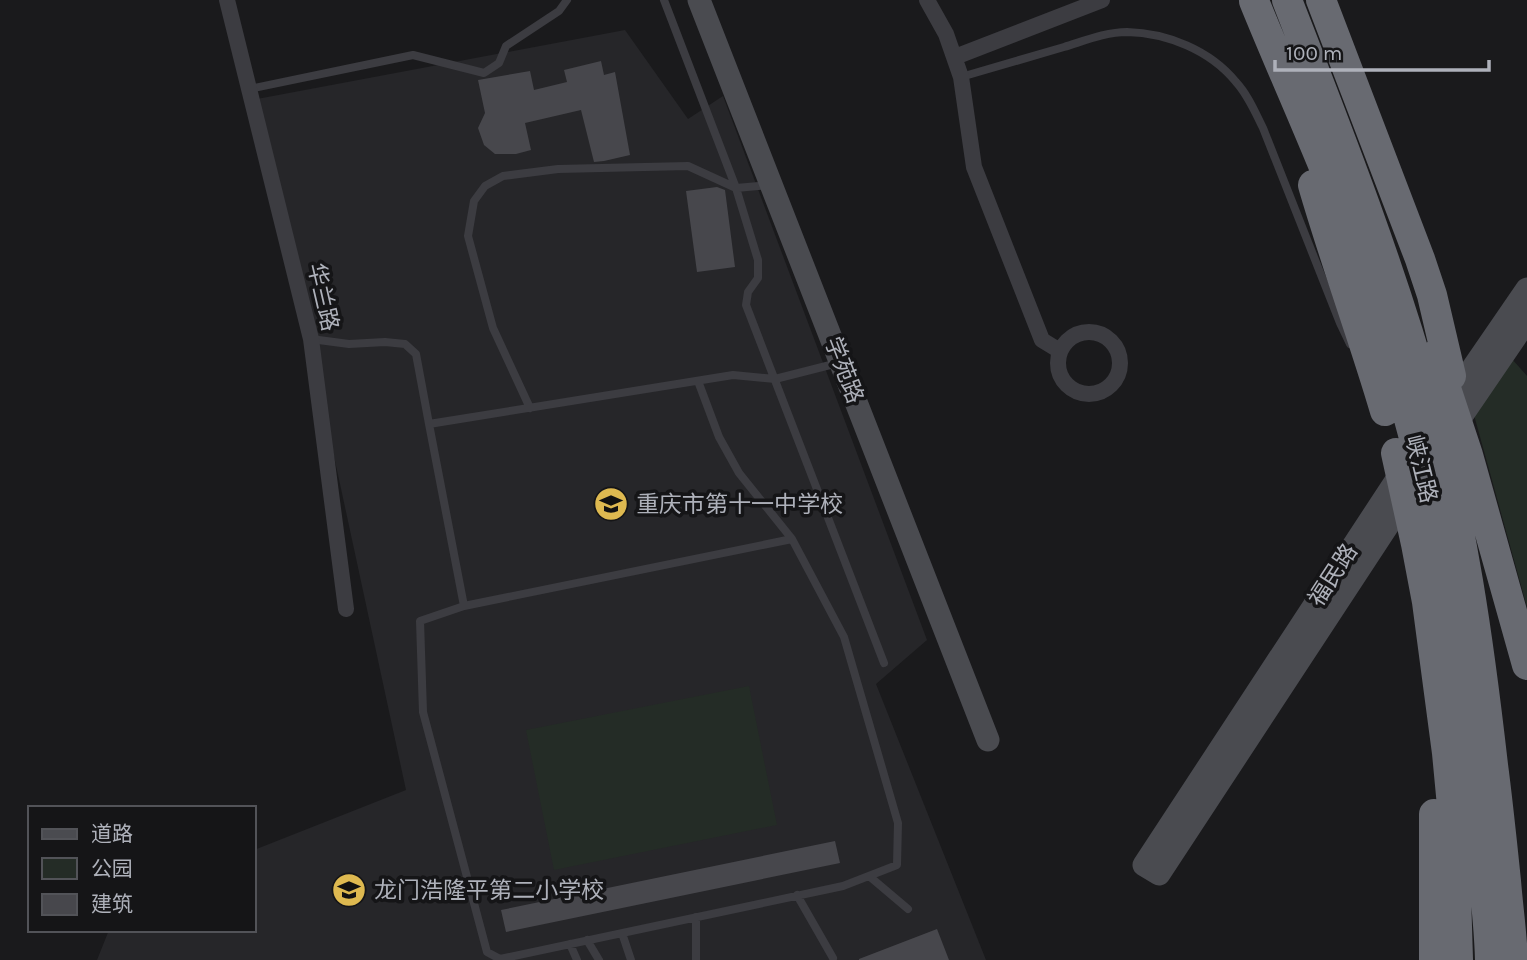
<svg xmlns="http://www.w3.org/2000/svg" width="1527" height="960" viewBox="0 0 1527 960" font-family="Karla,'Noto Sans SC',sans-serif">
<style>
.built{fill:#262629}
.green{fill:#242c26}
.building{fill:#47474c}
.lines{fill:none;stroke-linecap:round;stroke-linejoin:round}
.lane{stroke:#3c3c41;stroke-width:8}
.street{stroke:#3c3c41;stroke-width:16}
.secondary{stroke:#4a4b50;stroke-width:23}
.highway{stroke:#686a71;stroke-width:30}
.labels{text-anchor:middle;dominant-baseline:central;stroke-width:7;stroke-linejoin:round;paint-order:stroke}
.street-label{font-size:23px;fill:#aeb1ba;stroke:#151517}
.poi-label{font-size:23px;fill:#aeb1ba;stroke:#151517;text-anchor:start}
</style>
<rect width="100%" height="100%" fill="#1a1a1c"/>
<path class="built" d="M625,30l63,89 35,-23 204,544 -51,44 110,276h-889l12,-30h145v-80l152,-60 -149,-691z"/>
<path class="green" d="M1512,359l15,17v231l-53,-192z
M749,686l28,139 -223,45 -28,-140z"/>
<path class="building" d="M601,61l3,14 11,-3 15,83 -26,6 -10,1 -13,-52 -56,13 6,27 -15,4h-21l-11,-9 -6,-17 7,-15 -7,-33 52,-9 4,19 33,-8 -3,-12z
M717,187l8,3 10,77 -38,5 -11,-81z
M835,841l5,22 -334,69 -5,-22z
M937,929l12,31h-90v-1z"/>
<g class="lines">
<path class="lane" d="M664,0l72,188 34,-3
M961,77c35,-10 69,-20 103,-30 20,-6 42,-15 63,-15 40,1 83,18 109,50 12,13 19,30 27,46l77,195 10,21
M249,89l164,-34 71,18 15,-10 7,-17 53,-35 8,-11
M311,339l38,5 36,-2 20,2 11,10 13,70 304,-49 42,4 63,-16
M530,408l-37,-80 -25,-92 6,-35 11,-15 18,-10 55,-7 130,-3 48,22 22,72v18l-10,14 -2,13 138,358
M429,424l35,182 328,-67 -53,-66 -20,-36 -21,-56
M464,606l-44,15 3,91 64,240 13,7 343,-73 54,-21 1,-42 -54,-186 -52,-98
M869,876l39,33
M797,895l36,63
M622,933l9,27
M587,940l12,20
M570,944l7,16
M696,960v-43"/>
<path class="street" d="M227,0l84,339 35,270
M927,0l19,34 15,43 13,90 68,173 18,11
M955,57l147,-57
M1058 363a31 31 0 1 1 62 0a31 31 0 1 1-62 0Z"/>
<path class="secondary" d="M699,0l289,740
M1448,404l79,-115
M1450,433l77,-113
M1407,464l-263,401 15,9 252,-384"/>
<path class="highway" d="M1287,0c51,132 103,263 141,400 34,119 51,242 65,365 5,38 9,77 13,116 2,26 6,53 7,79
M1321,0l99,259 12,36 19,81
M1254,1c39,96 84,191 116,289 33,99 60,200 79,302 16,83 24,169 31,252 4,39 9,77 10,116
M1313,185c22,76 50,151 72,226
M1435,355l33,100 59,210
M1396,453l20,91 11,58 20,151 7,74 4,133
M1434,960v-146"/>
</g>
<defs>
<g id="school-disc" transform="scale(1.75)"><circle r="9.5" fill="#deb950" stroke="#151517"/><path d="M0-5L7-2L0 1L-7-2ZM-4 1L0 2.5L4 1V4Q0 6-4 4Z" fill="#111"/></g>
</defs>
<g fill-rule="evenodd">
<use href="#school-disc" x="611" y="504"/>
<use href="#school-disc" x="349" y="890"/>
</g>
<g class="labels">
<g class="street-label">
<text transform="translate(323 297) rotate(77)">华兰路</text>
<text transform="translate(844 370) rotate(69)">学苑路</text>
<text transform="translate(1421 469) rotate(76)">峡江路</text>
<text transform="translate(1333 575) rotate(-57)">福民路</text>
</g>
<g class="poi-label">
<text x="636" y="504">重庆市第十一中学校</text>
<text x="374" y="890">龙门浩隆平第二小学校</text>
</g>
</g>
<rect x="28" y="806" width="228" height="126" fill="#151517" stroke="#525358" stroke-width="2"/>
<rect x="42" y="829" width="35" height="10" fill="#4a4b50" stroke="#525358" stroke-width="2"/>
<text x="91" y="841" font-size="21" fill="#aeb1ba">道路</text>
<rect x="42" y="858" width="35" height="21" fill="#242c26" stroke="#525358" stroke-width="2"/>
<text x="91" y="876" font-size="21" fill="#aeb1ba">公园</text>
<rect x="42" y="894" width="35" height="21" fill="#47474c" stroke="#525358" stroke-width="2"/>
<text x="91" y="911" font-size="21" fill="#aeb1ba">建筑</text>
<path d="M1275 60v10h214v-10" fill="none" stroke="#aeb1ba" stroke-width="3.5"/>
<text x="1286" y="60" font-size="21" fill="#aeb1ba" stroke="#151517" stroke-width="5" paint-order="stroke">100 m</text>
</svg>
